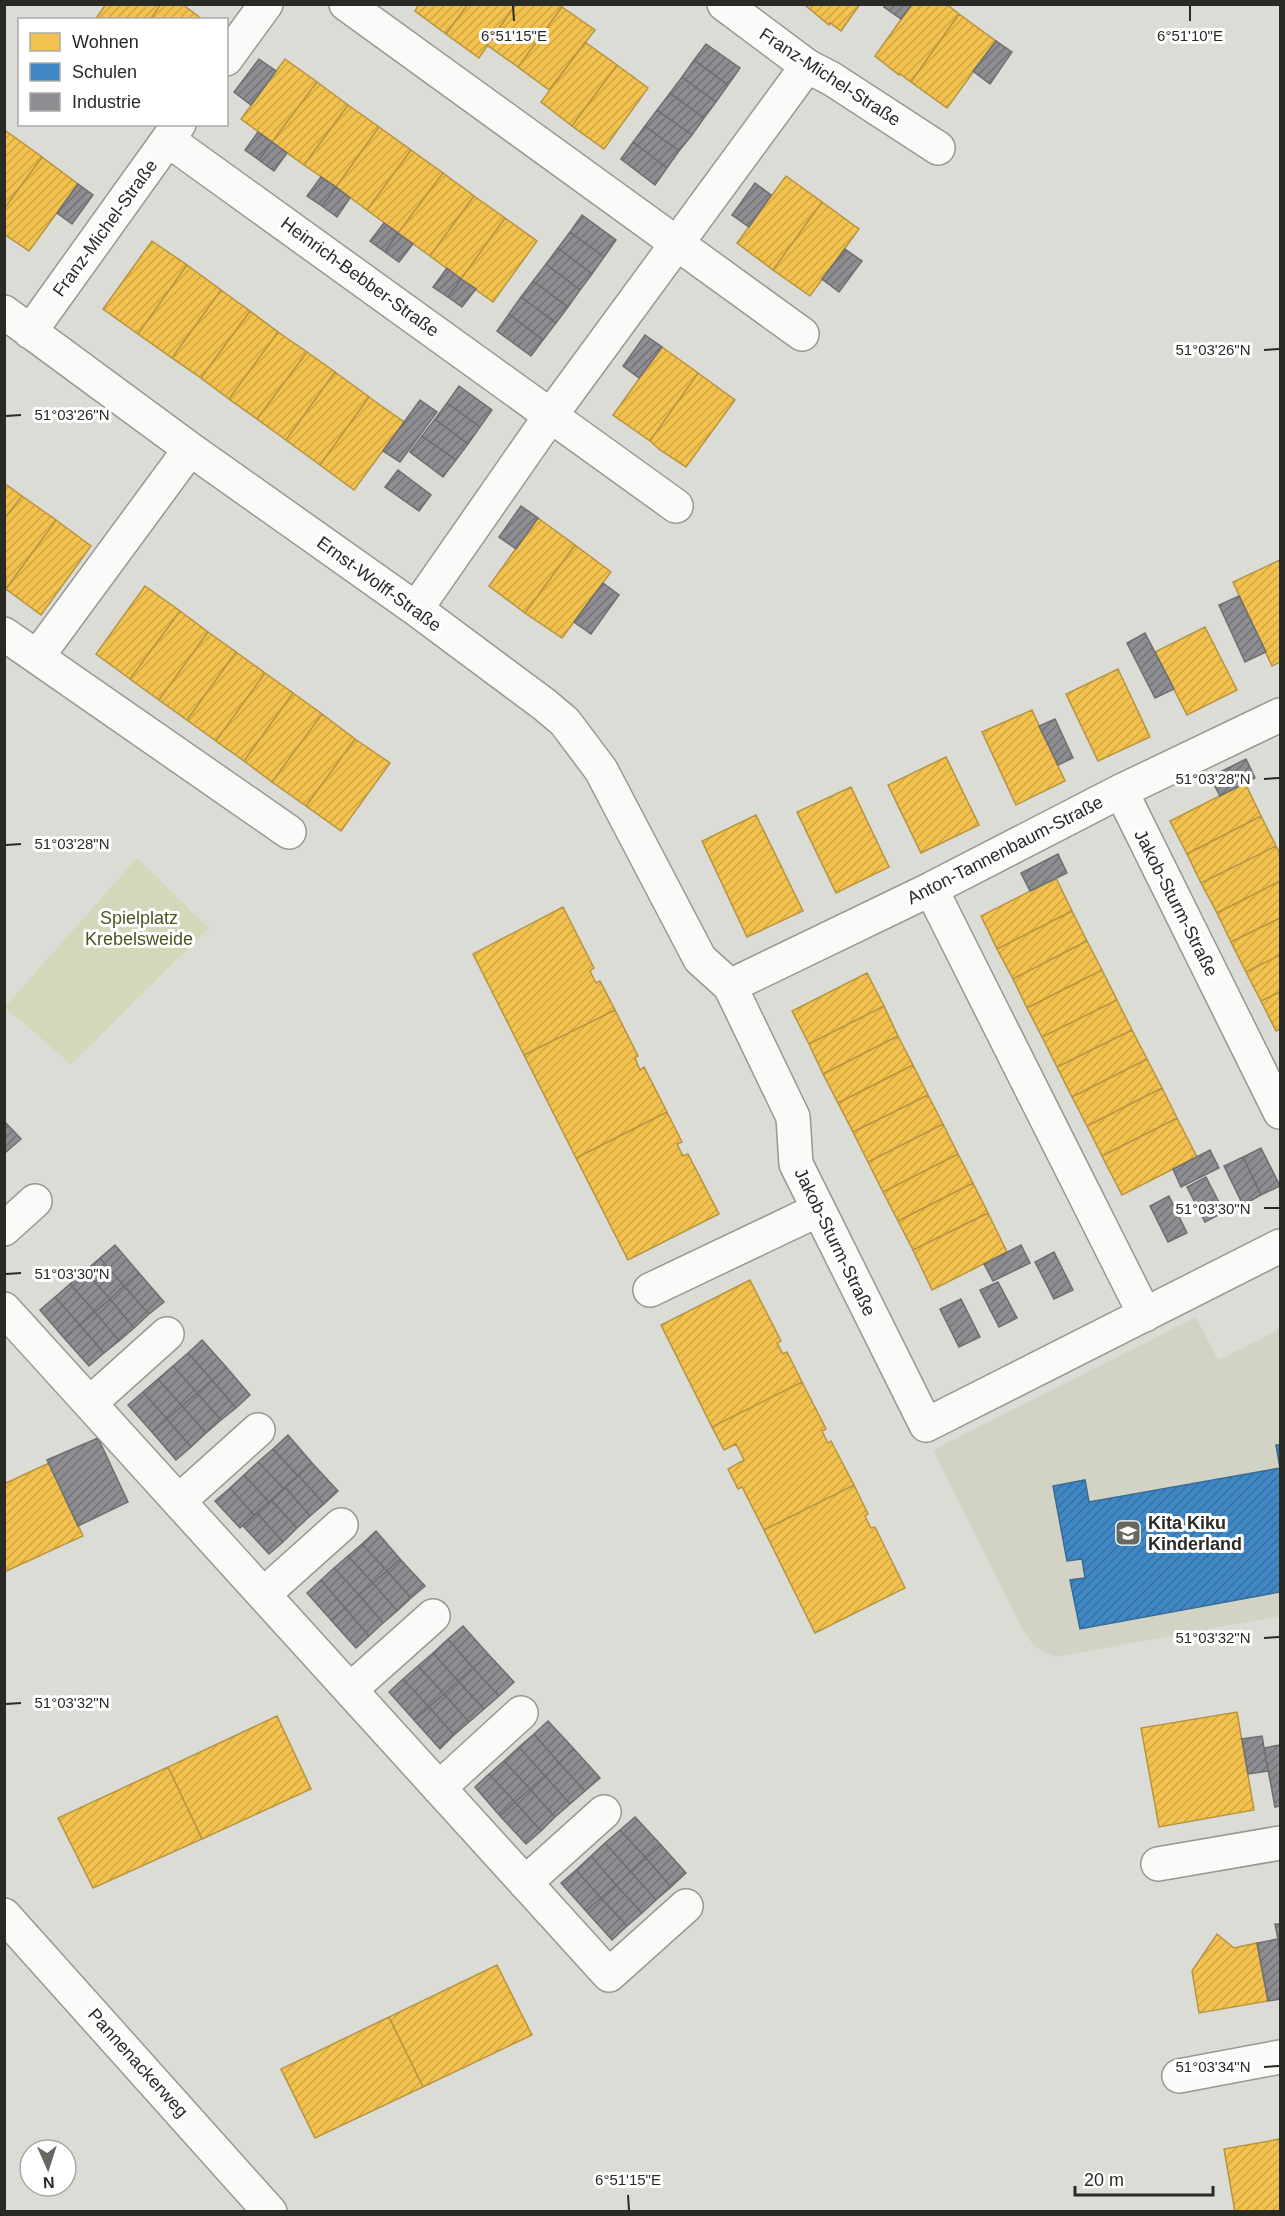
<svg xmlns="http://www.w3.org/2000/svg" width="1285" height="2216" viewBox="0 0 1285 2216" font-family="Helvetica,sans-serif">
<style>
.built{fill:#d2d3c5}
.green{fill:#d4d8ba}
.homes{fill:url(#homes-hatch);stroke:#b69441;stroke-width:1.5}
.schools{fill:url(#schools-hatch);stroke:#386c95;stroke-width:1.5}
.industry{fill:url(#industry-hatch);stroke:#6f6f71;stroke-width:1.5}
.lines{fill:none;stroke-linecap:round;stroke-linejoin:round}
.minor-casing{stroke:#989893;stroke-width:36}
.minor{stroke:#fafaf9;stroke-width:33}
.ticks{fill:none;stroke:#292a24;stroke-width:2}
.labels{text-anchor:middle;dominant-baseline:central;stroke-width:6;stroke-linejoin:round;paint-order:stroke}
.street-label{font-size:18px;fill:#292a24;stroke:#fff}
.park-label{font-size:18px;fill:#4e531e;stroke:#fff}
.poi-label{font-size:18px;font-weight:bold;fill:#292a24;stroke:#fff;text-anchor:start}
.ticks-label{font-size:15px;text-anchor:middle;fill:#292a24;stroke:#fff;stroke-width:6;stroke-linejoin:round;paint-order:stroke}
</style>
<defs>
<pattern id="homes-hatch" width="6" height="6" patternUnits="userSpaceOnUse" patternTransform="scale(1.5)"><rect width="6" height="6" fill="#f2c14e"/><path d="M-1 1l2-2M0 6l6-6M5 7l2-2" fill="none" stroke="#d0a644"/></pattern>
<pattern id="schools-hatch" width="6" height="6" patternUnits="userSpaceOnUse" patternTransform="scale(1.5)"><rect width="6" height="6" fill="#3f88c5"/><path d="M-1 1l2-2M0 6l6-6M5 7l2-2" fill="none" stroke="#356fa0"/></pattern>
<pattern id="industry-hatch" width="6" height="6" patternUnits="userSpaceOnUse" patternTransform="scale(1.5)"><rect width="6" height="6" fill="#8d8d92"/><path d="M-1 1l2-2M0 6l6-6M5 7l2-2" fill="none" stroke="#737377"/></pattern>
</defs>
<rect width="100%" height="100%" fill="#dcdcd6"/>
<path class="built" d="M1196,1317l22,43 62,-31v287l-224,41 -10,-4 -12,-7 -12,-17 -89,-179z"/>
<path class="green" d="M137,858l72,70 -138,136 -66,-57z"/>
<path class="homes" d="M106,4h55l-11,16h-55z
M161,4h21l21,16h-53z
M419,4h49l-22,30 -31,-23z
M468,4h48l-37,54 -33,-24z
M516,4h43l3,3 -44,60 -31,-22z
M860,4l-19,27 -11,-8 -1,2 -24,-20z
M912,4h34l13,10 -48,68 -11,-8 -1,1 -24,-19z
M562,7l33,23 -46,60 -31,-23z
M959,14l37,27 -49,67 -36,-26z
M585,42l32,23 -45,61 -31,-24z
M285,59l32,23 -45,60 -31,-23z
M617,65l31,23 -44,61 -32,-23z
M317,82l31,23 -44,60 -32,-23z
M348,105l31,22 -43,60 -32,-22z
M379,127l32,23 -44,60 -31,-23z
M6,131l36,26 -38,52v-76z
M411,150l32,23 -45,60 -31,-23z
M42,157l36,27 -49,67 -25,-17v-25z
M443,173l31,23 -44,60 -32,-23z
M786,176l36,26 -49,68 -36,-27z
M474,196l31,22 -44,61 -31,-23z
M822,202l37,27 -49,67 -37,-26z
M505,218l32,23 -44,61 -32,-23z
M152,241l35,24 -49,69 -35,-25z
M187,265l34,25 -49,68 -34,-24z
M221,290l29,21 -49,67 -29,-20z
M250,311l28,21 -49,67 -28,-21z
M278,332l29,20 -50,67 -28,-20z
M662,347l36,26 -48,68 -37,-26z
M307,352l28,20 -49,68 -29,-21z
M335,372l34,25 -49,68 -34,-25z
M698,373l37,27 -49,67 -26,-17 -10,-9z
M369,397l35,25 -50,68 -34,-25z
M4,483l18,13 -18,23z
M22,496l34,24 -50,69 -2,-70z
M538,518l37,27 -50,68 -36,-27z
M56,520l35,26 -50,69 -35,-26z
M575,545l36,27 -49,66 -37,-25z
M1280,560v102l-8,4 -39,-84z
M145,586l35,25 -50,68 -34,-25z
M180,611l28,21 -49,68 -29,-21z
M1205,627l32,63 -50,25 -32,-63z
M208,632l28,20 -49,68 -28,-20z
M236,652l29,21 -49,68 -29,-21z
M1118,669l32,68 -52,24 -32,-67z
M265,673l28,20 -49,68 -28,-20z
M293,693l29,21 -50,68 -28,-21z
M1032,710l33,71 -49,24 -34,-73z
M322,714l33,25 -49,67 -34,-24z
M355,739l35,24 -49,68 -35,-25z
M946,757l33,68 -58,28 -33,-68z
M1245,783l16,33 -74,38 -17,-33z
M851,787l38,80 -53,26 -39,-81z
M756,815l47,96 -56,26 -45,-96z
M1261,816l15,30 -75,37 -14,-29z
M1276,846l4,8v27l-63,32 -16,-30z
M1056,878l16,33 -75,38 -16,-33z
M1280,881v37l-49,24 -14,-29z
M563,907l31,61 -4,3 6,12 4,-2 15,29 -91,45 -51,-101z
M1072,911l15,30 -74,38 -16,-30z
M1280,918v37l-34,17 -15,-30z
M1087,941l15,29 -75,38 -14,-29z
M1280,955v37l-19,9 -15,-29z
M1102,970l15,30 -75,37 -15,-29z
M867,973l17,33 -75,38 -17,-33z
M1280,992v37l-4,2 -15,-30z
M1117,1000l15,30 -75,37 -15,-30z
M884,1006l14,30 -75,38 -14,-30z
M615,1010l23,46 -3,2 5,12 4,-3 23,45 -91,46 -52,-103z
M1132,1030l15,29 -75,38 -15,-30z
M898,1036l15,29 -75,38 -15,-29z
M1147,1059l15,29 -75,38 -15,-29z
M913,1065l15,30 -75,37 -15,-29z
M1162,1088l15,30 -75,38 -15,-30z
M928,1095l15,29 -75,38 -15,-30z
M667,1112l15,30 -5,2 6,12 5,-2 31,60 -91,46 -52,-102z
M1177,1118l20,39 -75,38 -20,-39z
M943,1124l15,30 -75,38 -15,-30z
M958,1154l15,29 -75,38 -15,-29z
M973,1183l15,30 -75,37 -15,-29z
M988,1213l19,39 -75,38 -19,-40z
M750,1280l31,61 -4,2 6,11 4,-2 15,30 -90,45 -51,-102z
M802,1382l24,47 -4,2 6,12 3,-2 23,44 -90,45 -22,-43 -4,2 -10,-20 16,-9 -8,-16 -12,6 -12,-23z
M49,1463l34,73 -79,36v-88z
M854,1485l14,29 -3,2 6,12 4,-1 30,61 -90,45 -51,-103z
M1237,1712l17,98 -95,17 -18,-99z
M277,1716l34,73 -109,50 -34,-72z
M168,1767l34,72 -109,49 -35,-70z
M1217,1934l17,14 23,-5 11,58 -69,12 -7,-42z
M497,1965l35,70 -109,52 -34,-70z
M389,2017l34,70 -108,51 -34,-69z
M1280,2139v73h-45l-11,-63z"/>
<path class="schools" d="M1276,1445h4v147l-200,37 -10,-49 15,-2 -3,-19 -15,2 -14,-75 32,-6 4,22 191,-34z"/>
<path class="industry" d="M886,4h26l-11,15 -17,-12z
M996,41l16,11 -22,32 -17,-13z
M706,44l34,24 -12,17 -34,-25z
M259,59l17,12 -25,34 -17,-13z
M694,60l34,25 -12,17 -34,-25z
M682,77l34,25 -12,16 -34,-25z
M670,93l34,25 -12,17 -35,-25z
M657,110l35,25 -13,16 -34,-25z
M645,126l34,25 -12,17 -34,-26z
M258,132l14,10 -13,18 -14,-10z
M272,142l15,11 -13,18 -15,-11z
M633,142l34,26 -12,17 -34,-26z
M321,177l15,10 -14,19 -15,-10z
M755,183l16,12 -22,32 -17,-12z
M78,184l15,11 -21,29 -15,-11z
M336,187l14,11 -13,19 -15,-11z
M582,215l34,25 -12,17 -34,-25z
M384,223l14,10 -13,19 -15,-11z
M570,232l34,25 -12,17 -34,-26z
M398,233l15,11 -14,18 -14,-10z
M558,248l34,26 -12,16 -34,-26z
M845,249l17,12 -23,31 -17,-13z
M546,264l34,26 -12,17 -35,-26z
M447,268l14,11 -13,18 -15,-10z
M461,279l15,10 -14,18 -14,-10z
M533,281l35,26 -12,16 -35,-26z
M521,297l35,26 -13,17 -34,-26z
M509,314l34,26 -12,16 -34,-25z
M645,335l17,12 -23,31 -16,-12z
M459,386l33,24 -12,17 -33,-24z
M420,400l17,12 -37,50 -17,-11z
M447,403l33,24 -12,17 -33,-25z
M435,419l33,25 -12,16 -34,-24z
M422,436l34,24 -13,17 -33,-25z
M398,470l33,25 -12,16 -34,-24z
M521,506l17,12 -22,31 -17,-12z
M603,583l16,12 -28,39 -17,-12z
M1239,596l27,56 -21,10 -26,-57z
M1145,633l29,56 -19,9 -28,-55z
M1055,719l18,39 -15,7 -19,-39z
M1246,759l9,19 -35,18 -10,-19z
M1058,854l9,19 -37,18 -9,-18z
M4,1121l17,18 -15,13 -2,-2z
M1261,1148l19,38 -19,9 -18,-38z
M1210,1150l9,18 -38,19 -8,-18z
M1243,1157l18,38 -18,10 -19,-39z
M1206,1177l18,35 -19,10 -18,-35z
M1169,1196l18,37 -19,9 -18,-36z
M115,1245l24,28 -15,13 -24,-28z
M1021,1245l9,18 -37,18 -9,-17z
M1054,1252l19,38 -19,9 -19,-37z
M100,1258l24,28 -14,13 -25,-28z
M85,1271l25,28 -15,13 -25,-28z
M139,1273l25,29 -15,12 -25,-28z
M998,1282l19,36 -18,9 -19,-37z
M70,1284l25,28 -15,13 -25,-28z
M124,1286l25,28 -15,14 -24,-29z
M55,1297l25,28 -16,13 -24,-28z
M110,1299l24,29 -15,13 -24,-29z
M961,1299l19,38 -21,10 -19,-38z
M95,1312l24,29 -15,12 -24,-28z
M80,1325l24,28 -15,13 -25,-28z
M202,1340l25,28 -15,12 -24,-27z
M188,1353l24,27 -15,13 -24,-27z
M173,1366l24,27 -15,13 -24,-27z
M227,1368l23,27 -14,13 -24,-28z
M158,1379l24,27 -15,13 -24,-27z
M212,1380l24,28 -15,12 -24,-27z
M143,1392l24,27 -15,13 -24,-27z
M197,1393l24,27 -15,13 -24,-27z
M182,1406l24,27 -15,14 -24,-28z
M167,1419l24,28 -15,13 -24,-28z
M288,1435l24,28 -14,13 -25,-27z
M98,1438l30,64 -50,24 -31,-66z
M273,1449l25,27 -14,13 -26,-27z
M258,1462l26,27 -15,13 -25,-27z
M312,1463l26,28 -14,13 -26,-29z
M244,1475l25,27 -15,13 -24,-27z
M298,1475l26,29 -14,12 -25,-29z
M285,1487l25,29 -13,12 -26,-28z
M230,1488l24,27 -14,13 -25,-27z
M271,1500l26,28 -14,14 -26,-29z
M257,1513l26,29 -14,12 -26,-28z
M376,1531l24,28 -13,12 -25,-27z
M362,1544l25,27 -14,12 -25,-27z
M348,1556l25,27 -14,12 -25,-27z
M400,1559l25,27 -14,12 -24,-27z
M334,1568l25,27 -14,13 -24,-28z
M387,1571l24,27 -14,13 -24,-28z
M321,1580l24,28 -14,12 -24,-27z
M373,1583l24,28 -14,12 -24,-28z
M359,1595l24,28 -14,13 -24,-28z
M345,1608l24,28 -13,12 -25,-28z
M463,1626l25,28 -15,14 -25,-29z
M448,1639l25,29 -15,13 -25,-28z
M433,1653l25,28 -14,13 -26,-28z
M488,1654l26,28 -15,14 -26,-28z
M418,1666l26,28 -15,13 -26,-28z
M473,1668l26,28 -15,13 -26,-28z
M403,1679l26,28 -15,13 -25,-28z
M458,1681l26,28 -15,13 -25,-28z
M444,1694l25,28 -15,13 -25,-28z
M429,1707l25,28 -14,14 -26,-29z
M548,1721l26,28 -15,14 -25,-29z
M534,1734l25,29 -14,13 -26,-29z
M1262,1736l6,35 -20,3 -6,-35z
M1280,1745v61l-5,1 -11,-59z
M519,1747l26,29 -15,13 -26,-28z
M574,1749l26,29 -15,13 -26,-28z
M504,1761l26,28 -15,13 -26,-28z
M559,1763l26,28 -15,13 -25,-28z
M489,1774l26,28 -15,14 -25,-29z
M545,1776l25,28 -15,13 -25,-28z
M530,1789l25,28 -14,14 -26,-29z
M515,1802l26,29 -15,13 -26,-28z
M635,1817l26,28 -15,13 -26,-28z
M620,1830l26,28 -15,14 -26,-29z
M605,1843l26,29 -15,13 -25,-29z
M661,1845l25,28 -15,14 -25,-29z
M591,1856l25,29 -15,13 -25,-28z
M646,1858l25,29 -15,13 -25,-28z
M576,1870l25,28 -15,13 -25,-28z
M631,1872l25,28 -14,13 -26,-28z
M616,1885l26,28 -15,13 -26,-28z
M601,1898l26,28 -15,14 -26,-29z
M1275,1924h5v30l-2,-15z
M1278,1939l2,15v45l-12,2 -11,-58z"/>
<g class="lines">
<g class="minor-casing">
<path id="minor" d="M346,4l456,330
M724,4l83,62 25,13 106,69
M226,59l40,-55
M168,140l508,366
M4,312l186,137 226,160 129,96 20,17 36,48 99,189 30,27 63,131 3,47 130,261 354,-179
M30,332l149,-208
M416,609l135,-194 256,-349
M4,634l285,198
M37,657l153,-208
M1121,791l159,321
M931,889l214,426
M730,986l201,-97 190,-98 159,-76
M4,1229l31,-28
M650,1290l168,-80
M4,1309l605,666 77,-69
M90,1403l77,-69
M179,1501l79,-71
M264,1594l77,-69
M350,1690l83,-74
M439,1788l82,-75
M1158,1864l122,-21
M525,1883l79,-71
M4,1915l266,297
M1179,2076l101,-19"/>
</g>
<use href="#minor" class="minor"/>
</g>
<path class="ticks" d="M513,6l1,15M1190,6v15M1264,350l15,-1M6,416l15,-1M1264,779l15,-1M6,845l15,-1M1264,1208h15M6,1274l15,-1M1264,1638l15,-1M6,1704l15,-1M1264,2067l15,-1M628,2195l1,15"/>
<defs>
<g id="school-square" transform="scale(1.35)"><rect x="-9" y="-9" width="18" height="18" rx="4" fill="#686862" stroke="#fff"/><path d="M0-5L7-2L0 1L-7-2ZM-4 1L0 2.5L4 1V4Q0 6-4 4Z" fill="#fff"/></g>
</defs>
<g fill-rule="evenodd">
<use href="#school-square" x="1128" y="1533"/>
</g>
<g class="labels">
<g class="street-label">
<text transform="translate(830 77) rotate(33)">Franz-Michel-Straße</text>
<text transform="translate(105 228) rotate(-54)">Franz-Michel-Straße</text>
<text transform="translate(360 277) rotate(36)">Heinrich-Bebber-Straße</text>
<text transform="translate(379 584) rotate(36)">Ernst-Wolff-Straße</text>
<text transform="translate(1005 850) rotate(-27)">Anton-Tannenbaum-Straße</text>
<text transform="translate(1176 903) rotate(63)">Jakob-Sturm-Straße</text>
<text transform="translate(835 1242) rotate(64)">Jakob-Sturm-Straße</text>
<text transform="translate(138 2063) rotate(48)">Pannenackerweg</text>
</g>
<g class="park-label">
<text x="139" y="918">Spielplatz<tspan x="139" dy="21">Krebelsweide</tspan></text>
</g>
<g class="poi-label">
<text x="1148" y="1523">Kita Kiku<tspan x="1148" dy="21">Kinderland</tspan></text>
</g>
</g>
<g class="ticks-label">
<text x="1190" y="41">6°51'10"E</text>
<text x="514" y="41">6°51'15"E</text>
<text x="1213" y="355">51°03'26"N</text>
<text x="72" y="420">51°03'26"N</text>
<text x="1213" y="784">51°03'28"N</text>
<text x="72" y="849">51°03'28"N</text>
<text x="1213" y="1214">51°03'30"N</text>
<text x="72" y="1279">51°03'30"N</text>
<text x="1213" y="1643">51°03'32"N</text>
<text x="72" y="1708">51°03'32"N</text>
<text x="1213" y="2072">51°03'34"N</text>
<text x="628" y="2185">6°51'15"E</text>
</g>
<rect width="1285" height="2216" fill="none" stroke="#292a24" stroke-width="12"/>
<rect x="18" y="18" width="210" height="108" fill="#ffffff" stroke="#a9aaa7" stroke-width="1.5"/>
<rect x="30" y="33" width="30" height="18" fill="#f2c14e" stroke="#a9aaa7" stroke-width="1.5"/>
<text x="72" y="48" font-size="18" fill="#292a24">Wohnen</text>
<rect x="30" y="63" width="30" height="18" fill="#3f88c5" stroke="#a9aaa7" stroke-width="1.5"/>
<text x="72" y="78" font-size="18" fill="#292a24">Schulen</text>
<rect x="30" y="93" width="30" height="18" fill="#8d8d92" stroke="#a9aaa7" stroke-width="1.5"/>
<text x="72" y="108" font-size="18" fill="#292a24">Industrie</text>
<g transform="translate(48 2168) rotate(177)"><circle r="28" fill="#ffffff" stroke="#a9aaa7" stroke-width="1.5"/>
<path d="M0-4.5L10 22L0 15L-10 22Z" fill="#686862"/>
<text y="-9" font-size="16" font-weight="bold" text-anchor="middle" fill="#292a24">N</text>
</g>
<path d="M1075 2186v9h138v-9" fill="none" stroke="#292a24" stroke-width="3"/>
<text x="1084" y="2186" font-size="18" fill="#292a24" stroke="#ffffff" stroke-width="4.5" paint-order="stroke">20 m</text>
</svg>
